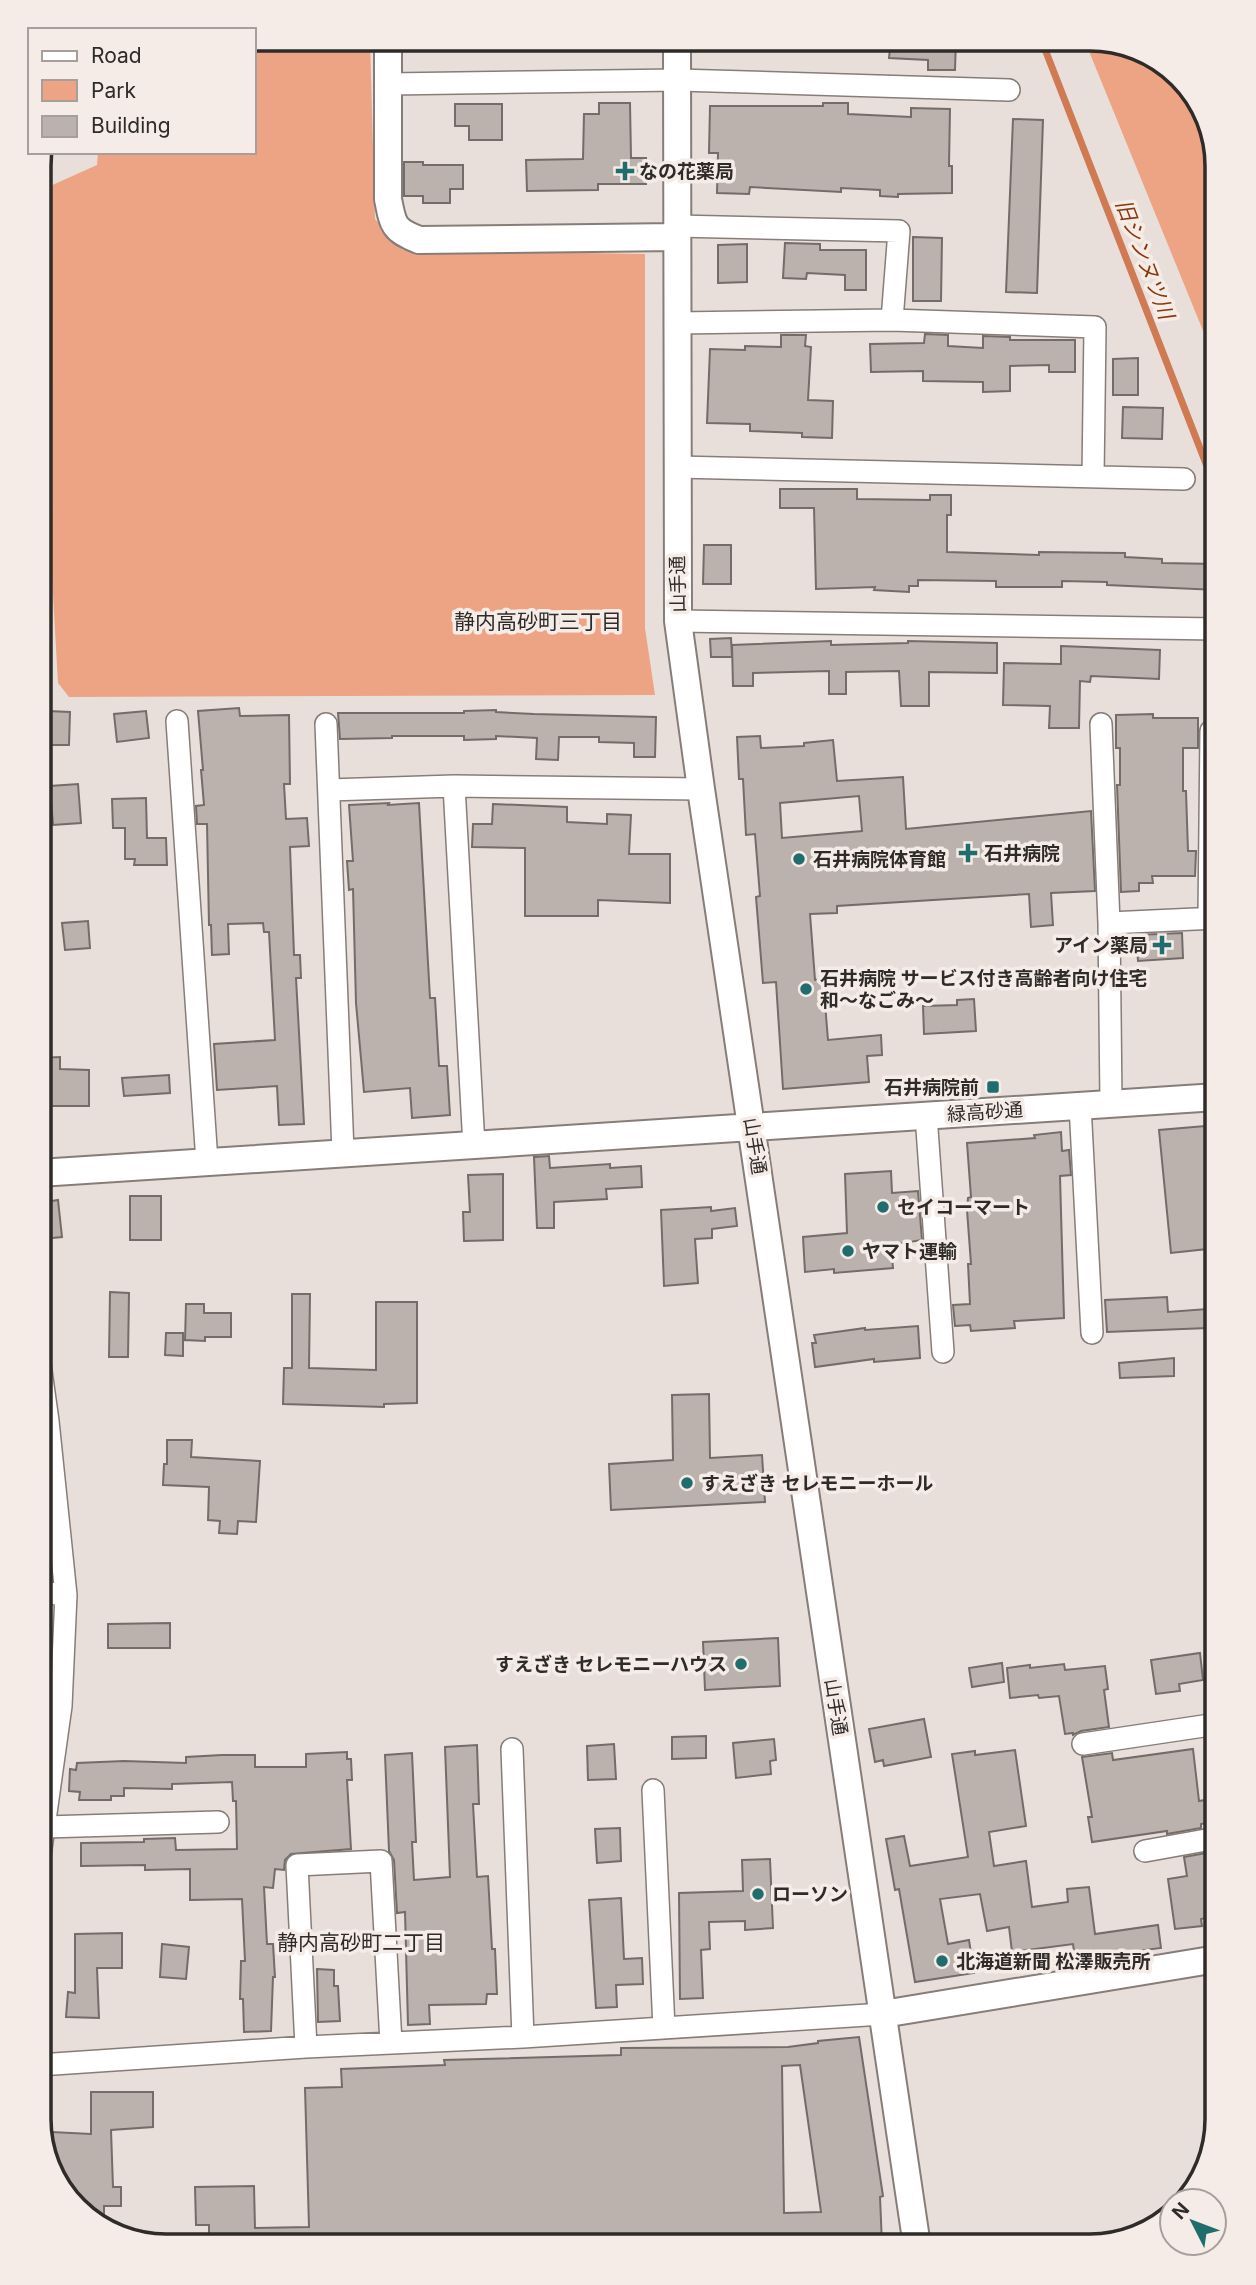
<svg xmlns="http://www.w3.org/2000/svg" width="1256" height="2285" viewBox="0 0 1256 2285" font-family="Inter,'Noto Sans JP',sans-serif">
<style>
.green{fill:#eda484}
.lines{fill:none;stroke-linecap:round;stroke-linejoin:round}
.stream{stroke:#d07a53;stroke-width:7}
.building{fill:#bbb1ad;stroke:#746c68;stroke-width:2;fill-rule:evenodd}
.minor-casing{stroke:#867d79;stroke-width:24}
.tertiary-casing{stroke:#867d79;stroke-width:30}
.minor{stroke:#fff;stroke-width:21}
.tertiary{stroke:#fff;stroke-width:26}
.poi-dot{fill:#216d6d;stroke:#f6ece7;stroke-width:2.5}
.labels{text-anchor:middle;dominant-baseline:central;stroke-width:7;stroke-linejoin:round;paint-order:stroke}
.poi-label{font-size:19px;font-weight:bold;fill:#2e2b29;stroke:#f6ece7;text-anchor:start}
.street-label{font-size:19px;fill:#2e2b29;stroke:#f6ece7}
.water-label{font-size:21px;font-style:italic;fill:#88390d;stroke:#f6ece7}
.neighbourhood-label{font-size:21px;fill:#2e2b29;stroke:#f6ece7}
.rim{fill:none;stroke:#2e2b29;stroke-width:3.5}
</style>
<rect width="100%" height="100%" fill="#e9dfda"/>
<path class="green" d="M254,39h116l5,180 28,31 242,4v374l10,67 -586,2 -11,-14 -19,-331v-161l58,-26 1,-13h156z
M1084,39h15l68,26 41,52 9,49v199z"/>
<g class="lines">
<path class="stream" d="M1041,39l176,453"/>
</g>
<path class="building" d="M891,39h65l-1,31h-27v-10l-39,-2z
M599,103h31l1,55h15v26h-48v6l-71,1 -1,-31 57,-1 1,-45h15z
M823,103h25v11l63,3v-9l39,1 -1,57h3v27l-54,1v3l-18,-1v-6l-39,-2v4l-91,-5 -1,7 -32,-1 1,-40h-9l1,-47h113z
M455,104h47v36h-33v-14h-14z
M1013,119l30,1 -6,173 -31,-1z
M404,162h19v3h40v24h-13v14h-27v-7h-19z
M913,237l29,1 -1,63h-28z
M785,243l35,1v6h46v40h-21v-15l-38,-2 -1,6 -23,-1z
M747,244v38l-29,1v-38z
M925,334l23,1v11l35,2v-12l27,1v3h65v32h-26v-7l-39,1v25l-27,1v-10l-60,-1v-10l-52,1 -1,-28 54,-1z
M781,335h25l-1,11 6,1 -3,53 25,1 -1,37 -30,-1v-4l-52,-2v-7l-43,-1 3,-74 35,1v-4l36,1z
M1138,358v37h-25v-36z
M1123,407l40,1 -1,31 -40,-1z
M780,489h77v10l73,1v-5h21v20h-4v37l92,3v-3l86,1v4l37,2v4l55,1v26l-110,-5v-3l-45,-1v6h-66v-6l-78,-1v6h-9v6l-35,-2 1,-3 -59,2 -2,-81h-34z
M704,545h27v39h-28z
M731,638l1,19h-21l-1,-18z
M831,641v4l77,-2v-2l89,2v30l-68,-1v34h-28l-2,-35 -53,1v22h-17v-23l-76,2v13h-20l-1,-41z
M1061,646l99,4 -1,29 -68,-3 -1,6 -10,-1 -1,47h-30l1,-22 -47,-1 1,-42 57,1z
M239,708l1,8 49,-1 1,69h-6l2,35 21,-1 2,28 -19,1 4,108h6l1,23h-5l8,146 -25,1 -2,-39 -60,4 -3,-46 61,-4 -6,-108h-5l-1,-9 -35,1 1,30 -17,1 -1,-30h-2l-2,-101h-10l-1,-18 8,-1 -3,-35h2l-5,-59z
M496,710v2l38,2 122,3 -1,40h-21v-14l-35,-1v-5h-40l-1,23 -22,-1 1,-21 -41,-2v3l-32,1v-4h-72v2l-52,1 -2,-26h126v-2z
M48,711l22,1 -1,33h-22z
M146,711l3,27 -32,4 -3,-28z
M1153,714v4h45v30h-15v43h3l2,60h8l-1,25h-43l1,7h-14v8l-18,1 -4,-107h3v-37h-4v-33z
M760,736l1,12 43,-2v-3l29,-3 4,41 66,-4 3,52 185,-18 4,80 -44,2 2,32 -22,2 -2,-33 -192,12v7l-27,1 5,66 8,-1 5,61 53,-5 1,20 -15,1 2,26 -86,7 -7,-107 -13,1 -7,-86 4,-1 -5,-62 -9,1 -3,-56h-4l-2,-42zM859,796l3,35 -80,7 -2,-35z
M78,784l3,39 -28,2 -3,-39z
M146,798l1,40h19l1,27h-33l1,-6h-10v-31h-12l-1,-29z
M389,803l-1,2 31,-2 11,195h5l4,68h8l3,49 -38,3 -2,-30 -46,4 -8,-89 -3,-114 -4,1 -2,-29h6l-4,-56z
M493,804l74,3v15l40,2v-10l24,1 -2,39h41v49l-72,-3v16h-73v-68l-53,-1 1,-23h19z
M88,921l2,27 -25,2 -3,-27z
M1182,933l1,25 -45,3 -2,-26z
M974,999l2,32 -52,3 -1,-28 34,-1v-5z
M60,1057v12l29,1v36h-39v-6h-11v-42z
M169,1075l1,18 -46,3 -2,-18z
M1205,1126l9,116h-8l1,7 -36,4 -12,-123z
M1061,1132l1,19 7,-1 2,25 -11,1 4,142 -50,3 1,7 -44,3 -1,-6 -15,1 -2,-21 17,-1 -2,-40h3l-4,-54 1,-12 3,-1 -4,-54 68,-5 -1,-3z
M549,1156l1,12 60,-4v4l31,-2 1,21 -36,2 1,10 -53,3v26h-17l-3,-71z
M891,1171l1,22 26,-2 4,49 -31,5 2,23 -59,5v-4l-29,3 -2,-35 44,-4 -2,-59z
M503,1174v66l-39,1 -1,-29h7l-2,-37z
M130,1196h31v44h-31z
M58,1200l4,37 -20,2 -3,-36z
M711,1207v4l24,-3 2,18 -25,3v9l-17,1 3,44 -34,3 -3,-76z
M110,1292l19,1 -1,64h-19z
M292,1294h18l-1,74 67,2v-68h41v101l-33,1v3l-101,-3 1,-36h8z
M1167,1297l1,15 39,-3 1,19 -101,4 -2,-32z
M186,1304h18v9h27v24h-26v4l-20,-1z
M918,1326l2,32 -46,4v-3l-59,8 -3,-24h4l-2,-8 51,-7v2z
M166,1333h17v23l-18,-1z
M1174,1358v18l-54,2 -1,-15z
M709,1394l1,64 52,-3 3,47 -154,8 -2,-46 64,-4 -1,-65z
M167,1440h25l-1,17 69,4 -4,61 -18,-1 -1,13 -18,-1 1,-12 -12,-1 1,-33 -46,-2 1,-21h3z
M170,1623v25h-62v-24z
M778,1638l2,48 -75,4 -2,-48z
M1200,1653l3,27 -24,4 1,7 -24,3 -5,-34z
M1002,1663l2,19 -32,5 -3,-19z
M1064,1664l1,6 40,-4 3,23 -4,1 5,37 -28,4 -8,4v-2l-8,1 -6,-38 -20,2 -1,-3 -28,3 -3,-30 23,-3v3z
M924,1719l7,38 -47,9 -1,-6 -8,2 -6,-33z
M706,1736v22l-34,1v-22z
M774,1739l2,21 -6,1 1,13 -35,4 -3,-35z
M614,1744l2,35 -28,1 -1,-34z
M477,1745l2,59h-6l4,73 11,-1 4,73h3l2,45h-10l-1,10 -57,1 1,19 -22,1 -3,-113 -8,1 -3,-53 -5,-9 -4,-96 27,-2 4,89h-4l2,38 36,-3 -5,-130z
M1193,1749l6,52 18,-3v23l-16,3v4l-34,6v-3l-75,11 -4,-25h4l-10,-60 30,-4 1,7z
M1015,1750l11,76 -37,6 5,34 32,-5 6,46 36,-5 -1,-13 22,-2 6,47 63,-9 3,23 -86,11 -2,-15 -61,8 -3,-25 -22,4 -7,-37 -40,5 8,45 21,-4 5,33 -59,9 -16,-93 -4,1 -9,-51 18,-3 6,30 58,-9 -16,-103 23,-3v4z
M347,1752v7h4l1,21h-5l4,69 -60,5 -6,6 -1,10 -9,-1 -2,19 -9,-1 3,57h6l2,33h-2l-2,54 -27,1 -1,-33h-3l1,-38h4l-3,-62 -52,1v-31l-45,1v-5l-64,1v-23l63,-1v-3l31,-1 1,12 61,-1 -1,-48h-3l-1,-19 -60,2v5l-48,-1v8h-13v4h-32l1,-8 -11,-1 1,-22 6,1 1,-7 47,-2 62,2v-6l36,-2h33v12h51v-13z
M620,1828l1,33 -24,2 -2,-34z
M1206,1853l7,40 4,-1v24l-16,3 1,7 -27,3 -7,-50 19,-3 -3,-19z
M770,1859l3,69 -28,2v-9l-36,1 1,27 -9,1 2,48 -23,1 -1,-106 64,-2 -1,-31z
M621,1898l3,61 18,-1 1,26 -27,1 1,22 -21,1 -7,-108z
M122,1933v35h-25l2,50 -33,-1 2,-25 7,1v-59z
M162,1944l27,3 -3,32 -26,-2z
M317,1969l17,1v16h4l2,35 -22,1z
M859,2037l24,159 -3,1 2,47 -31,2h-642v-21h-13l-1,-38 59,-1 1,42 54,-1 -4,-139 37,-1 -1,-18 104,-4 -1,-5 177,-5v-7l167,-1 30,-4v-2zM800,2065l21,147 -37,1 -2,-147z
M91,2092h62v35l-42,3 2,57h8v19h-17v22l-9,-3 -46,-56 3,-37 39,2z"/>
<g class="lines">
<g class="minor-casing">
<path id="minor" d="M389,84l289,-4 331,10
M677,226l222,5 -7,89
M677,323l215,-3 203,7 -2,150
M677,467l507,12
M678,621l539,8
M177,721l30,441
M326,724l17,428
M1101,724l8,199 2,180
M454,786l247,3
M329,790l125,-4 20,360
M1209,918l2,-187
M1109,923l108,-5
M1080,1105l12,228
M926,1115l17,237
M39,1592l27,3
M1083,1744l134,-20
M512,1749l11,288
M653,1790l11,238
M45,1827l173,-5
M1145,1851l72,-13
M39,1863l22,-157 5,-111 -18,-174 -9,-64
M306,2047l-9,-182 84,-4 10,182
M39,2065l267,-18 217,-10 360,-23"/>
</g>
<g class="tertiary-casing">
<path id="tertiary" d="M388,39v160c5,26 5,31 31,41l258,-3
M677,39l1,582 23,168 216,1457
M39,1173l1178,-76
M883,2014l334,-55"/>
</g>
<use href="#minor" class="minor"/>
<use href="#tertiary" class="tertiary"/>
</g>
<g class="poi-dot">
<path d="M621.5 160.5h7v7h7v7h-7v7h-7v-7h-7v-7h7z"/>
<path d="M964.5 842.5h7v7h7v7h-7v7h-7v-7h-7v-7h7z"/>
<circle cx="799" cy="859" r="7"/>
<path d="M1158.5 934.5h7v7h7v7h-7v7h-7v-7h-7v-7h7z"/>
<circle cx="806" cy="989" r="7"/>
<rect x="986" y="1080" width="14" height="14" rx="3.5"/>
<circle cx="883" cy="1207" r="7"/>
<circle cx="848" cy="1251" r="7"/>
<circle cx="687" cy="1483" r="7"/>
<circle cx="741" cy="1664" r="7"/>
<circle cx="758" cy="1894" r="7"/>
<circle cx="942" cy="1961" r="7"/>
</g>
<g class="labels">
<g class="poi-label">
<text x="639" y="171">なの花薬局</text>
<text x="984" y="853">石井病院</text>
<text x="813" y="859">石井病院体育館</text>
<text x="1148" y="945" text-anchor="end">アイン薬局</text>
<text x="820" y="978">石井病院 サービス付き高齢者向け住宅<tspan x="820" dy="22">和～なごみ～</tspan></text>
<text x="979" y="1087" text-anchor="end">石井病院前</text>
<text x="897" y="1207">セイコーマート</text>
<text x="862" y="1251">ヤマト運輸</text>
<text x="701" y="1483">すえざき セレモニーホール</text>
<text x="727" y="1664" text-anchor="end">すえざき セレモニーハウス</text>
<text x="772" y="1894">ローソン</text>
<text x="956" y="1961">北海道新聞 松澤販売所</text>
</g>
<g class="street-label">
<text transform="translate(678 584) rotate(-91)">山手通</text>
<text transform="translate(985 1112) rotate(-4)">緑高砂通</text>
<text transform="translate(755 1146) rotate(81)">山手通</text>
<text transform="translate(836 1707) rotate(81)">山手通</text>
</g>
<g class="water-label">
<text transform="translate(1145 259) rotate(69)">旧シンヌツ川</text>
</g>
<g class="neighbourhood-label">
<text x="538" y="621">静内高砂町三丁目</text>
<text x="361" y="1942">静内高砂町二丁目</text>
</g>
</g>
<path d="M0 0H1256V2285H0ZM166 51H1090A115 115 0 0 1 1205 166V2119A115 115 0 0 1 1090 2234H166A115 115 0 0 1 51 2119V166A115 115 0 0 1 166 51Z" fill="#f6ece7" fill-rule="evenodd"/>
<path class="rim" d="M166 51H1090A115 115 0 0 1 1205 166V2119A115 115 0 0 1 1090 2234H166A115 115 0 0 1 51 2119V166A115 115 0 0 1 166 51Z"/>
<rect x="28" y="28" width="228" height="126" fill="#f6ece7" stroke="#a69f9b" stroke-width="2"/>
<rect x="42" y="51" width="35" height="10" fill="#ffffff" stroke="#a69f9b" stroke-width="2"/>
<text x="91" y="63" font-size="21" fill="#2e2b29">Road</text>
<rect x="42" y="80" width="35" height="21" fill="#eda484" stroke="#a69f9b" stroke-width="2"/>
<text x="91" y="98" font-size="21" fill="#2e2b29">Park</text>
<rect x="42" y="116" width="35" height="21" fill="#bbb1ad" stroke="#a69f9b" stroke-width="2"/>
<text x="91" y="133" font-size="21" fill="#2e2b29">Building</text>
<g transform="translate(1193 2222) rotate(312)"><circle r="33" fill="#f6ece7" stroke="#a69f9b" stroke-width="2"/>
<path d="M0-5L12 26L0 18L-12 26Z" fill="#216d6d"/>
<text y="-10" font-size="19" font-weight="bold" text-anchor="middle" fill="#2e2b29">N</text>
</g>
</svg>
